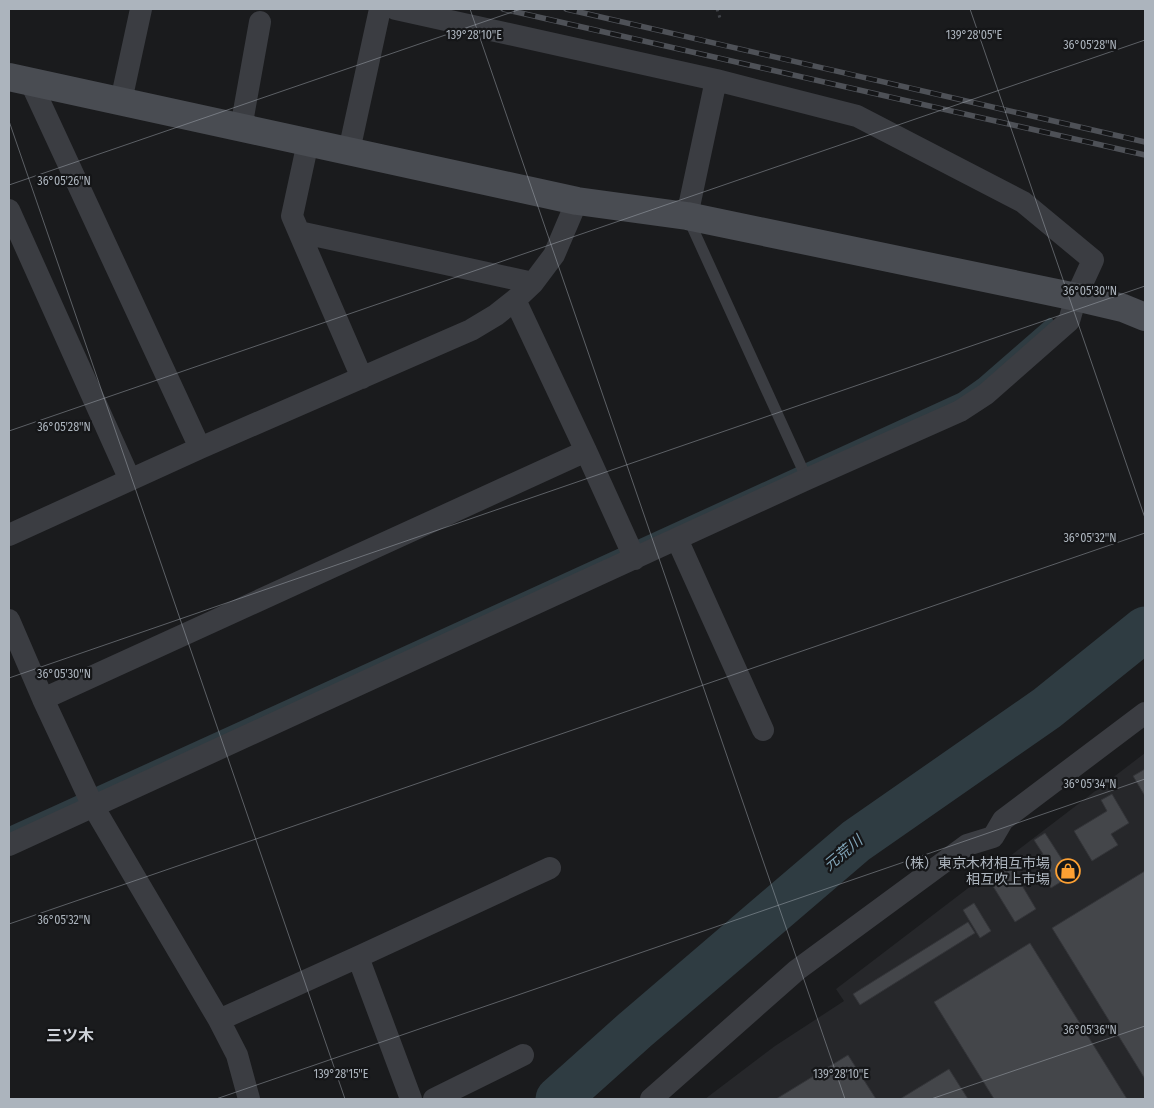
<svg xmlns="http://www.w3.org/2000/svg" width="1154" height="1108" viewBox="0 0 1154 1108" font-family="'Fira Sans Condensed','Noto Sans JP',sans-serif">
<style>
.built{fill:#26272a}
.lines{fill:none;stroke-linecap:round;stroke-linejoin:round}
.stream{stroke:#2f3c42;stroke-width:8}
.river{stroke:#2f3c42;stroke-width:45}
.building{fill:#44464a;stroke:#343539}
.path{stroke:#414449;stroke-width:3;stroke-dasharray:2.5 4;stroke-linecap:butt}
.lane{stroke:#3b3d42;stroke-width:11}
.street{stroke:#3b3d42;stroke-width:22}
.secondary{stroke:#494c52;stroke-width:28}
.rail-casing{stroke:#4e5157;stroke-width:5.5}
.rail{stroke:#151618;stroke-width:4;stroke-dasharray:11;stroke-linecap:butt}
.ticks{fill:none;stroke:#acb4bd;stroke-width:1;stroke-opacity:0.45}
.labels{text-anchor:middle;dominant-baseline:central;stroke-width:4.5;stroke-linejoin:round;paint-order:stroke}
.poi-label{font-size:14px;fill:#acb4bd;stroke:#151618;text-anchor:end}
.water-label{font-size:15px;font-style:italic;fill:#82a6b9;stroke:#151618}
.quarter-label{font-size:16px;font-weight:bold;fill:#ced2d9;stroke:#151618}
.ticks-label{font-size:12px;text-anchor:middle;fill:#acb4bd;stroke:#151618;stroke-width:4.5;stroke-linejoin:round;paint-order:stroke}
</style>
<rect width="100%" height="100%" fill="#1a1b1d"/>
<path class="built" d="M1145,753v346h-440l70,-53 69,-45 -8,-12z"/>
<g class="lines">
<path class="stream" d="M9,831l951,-434 21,-15 69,-60"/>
<path class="river" d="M558,1099l77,-69 221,-189 191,-133 98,-79"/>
</g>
<path class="building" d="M1145,769v27l-12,-20z
M1112,794l17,29 -18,11 7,11 -26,16 -18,-30 33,-20 -6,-11z
M1045,833l27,42 -21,13 -18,-28 10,-6 -9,-14z
M1010,865l26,44 -21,13 -27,-44z
M1145,871v208l-93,-151z
M974,903l17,28 -11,7 -17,-28z
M968,922l7,11 -115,72 -7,-11z
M1030,943l97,156h-133l-60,-97z
M848,1055l28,44h-100z
M949,1069l19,30h-68z"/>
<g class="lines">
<path class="path" d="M717,9l4,12"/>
<path class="lane" d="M688,218l119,261"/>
<path class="street" d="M30,81l170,367
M121,101l20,-92
M241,128l19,-106
M308,142l-16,74 70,162
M349,151l31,-142
M577,201l-23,54 -21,28 -18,17 71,151 49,108
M9,210l121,270
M687,216l29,-136
M299,232l234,51
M9,535l191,-87 271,-118 25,-15 19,-15
M677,539l86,191
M9,620l34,79 50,107 126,214 18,35 12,44
M43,699l543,-248
M9,845l798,-366 153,-68 26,-17 83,-73 7,-24 17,-37 -70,-58 -166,-86 -141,-36 -320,-71
M358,957l53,142
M219,1020l139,-63 192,-89
M434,1099l89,-44
M651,1099l146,-129 170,-125 26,-8 10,-17 142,-107"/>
<path class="secondary" d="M9,77l568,124 110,15 389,81 47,11 22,9"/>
<g class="rail-casing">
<path id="rail" d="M503,9l642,146
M566,9l579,133"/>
</g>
<use href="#rail" class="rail"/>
</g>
<path class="ticks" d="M470,9l375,1090M970,9l175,509M9,121l336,978M9,185l512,-176M9,431l1136,-391M9,678l1136,-392M9,924l1136,-391M216,1099l929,-320M931,1099l214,-73"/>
<defs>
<g id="shop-ring" transform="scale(1.25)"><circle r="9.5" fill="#151618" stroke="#fda033" stroke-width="1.5"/><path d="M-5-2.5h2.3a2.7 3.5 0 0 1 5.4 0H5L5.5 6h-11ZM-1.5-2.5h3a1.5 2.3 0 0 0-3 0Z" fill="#fda033"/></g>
</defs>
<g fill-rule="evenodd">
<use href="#shop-ring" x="1068" y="871"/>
</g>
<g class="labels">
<g class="poi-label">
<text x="1050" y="863">（株）東京木材相互市場<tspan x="1050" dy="16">相互吹上市場</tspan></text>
</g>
<g class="water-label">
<text transform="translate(843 853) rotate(-40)">元荒川</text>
</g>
<g class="quarter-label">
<text x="70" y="1035">三ツ木</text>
</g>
</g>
<g class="ticks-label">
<text x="474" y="39">139°28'10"E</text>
<text x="974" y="39">139°28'05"E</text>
<text x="1090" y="49">36°05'28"N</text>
<text x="64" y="185">36°05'26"N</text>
<text x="1090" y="295">36°05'30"N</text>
<text x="64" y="431">36°05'28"N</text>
<text x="1090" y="542">36°05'32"N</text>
<text x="64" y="678">36°05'30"N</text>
<text x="1090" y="788">36°05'34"N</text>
<text x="64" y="924">36°05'32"N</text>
<text x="1090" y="1034">36°05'36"N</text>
<text x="341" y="1078">139°28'15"E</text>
<text x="841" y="1078">139°28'10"E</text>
</g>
<rect width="1154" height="1108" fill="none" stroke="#acb4bd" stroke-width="20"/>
</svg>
